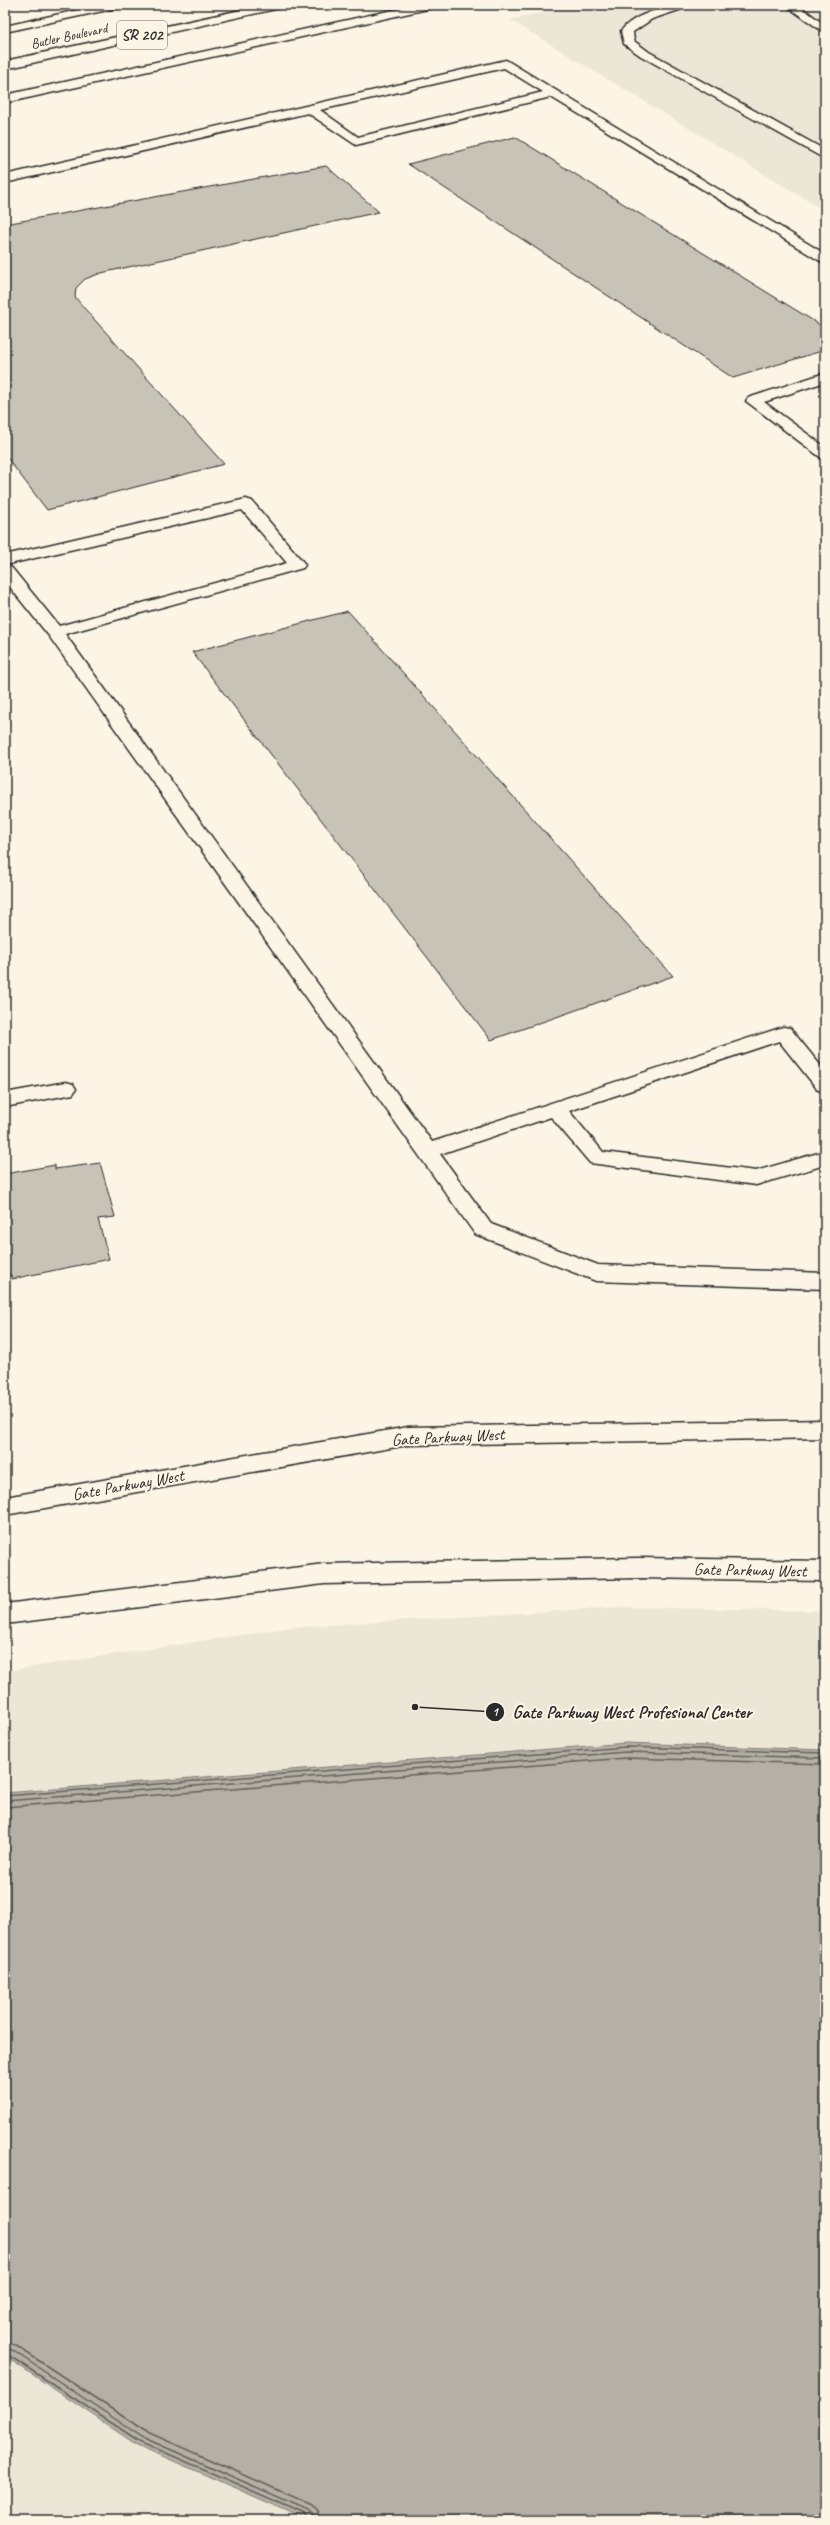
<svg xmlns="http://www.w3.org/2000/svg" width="830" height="2525" viewBox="0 0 830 2525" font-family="Caveat,sans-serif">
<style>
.built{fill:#ece6d7}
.water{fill:#b4b0a5;stroke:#7d7b74}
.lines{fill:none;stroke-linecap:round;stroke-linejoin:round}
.shore{stroke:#62605c;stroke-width:1.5}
.building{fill:#c8c3b7;stroke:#2b2b2b}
.lane-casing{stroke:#2b2b2b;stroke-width:3}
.street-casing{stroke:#2b2b2b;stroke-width:3}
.secondary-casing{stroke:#2b2b2b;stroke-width:3}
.highway-casing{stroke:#2b2b2b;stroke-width:3}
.lane{fill:#fcf5e5;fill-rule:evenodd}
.street{fill:#fcf5e5;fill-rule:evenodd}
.secondary{fill:#fcf5e5;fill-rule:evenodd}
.highway{fill:#fcf5e5;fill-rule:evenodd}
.labels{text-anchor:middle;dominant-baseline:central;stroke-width:4;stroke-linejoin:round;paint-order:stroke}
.far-street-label{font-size:14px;fill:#2b2b2b;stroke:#fcf5e5}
.shield{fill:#fcf5e5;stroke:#6a6863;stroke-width:1}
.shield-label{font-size:16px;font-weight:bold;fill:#2b2b2b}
.street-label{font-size:17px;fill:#2b2b2b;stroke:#fcf5e5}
.leader{fill:none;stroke:#2b2b2b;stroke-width:1.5}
.callout-dot{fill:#2b2b2b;stroke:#fcf5e5;stroke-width:1.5}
.mark-label{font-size:12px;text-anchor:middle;font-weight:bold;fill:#fff}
.callout-label{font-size:18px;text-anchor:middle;font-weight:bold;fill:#2b2b2b;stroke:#fcf5e5;stroke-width:4;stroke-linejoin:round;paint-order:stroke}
</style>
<rect width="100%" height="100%" fill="#fcf5e5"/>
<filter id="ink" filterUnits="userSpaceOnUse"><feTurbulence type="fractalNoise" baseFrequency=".025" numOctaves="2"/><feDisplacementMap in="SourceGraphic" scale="8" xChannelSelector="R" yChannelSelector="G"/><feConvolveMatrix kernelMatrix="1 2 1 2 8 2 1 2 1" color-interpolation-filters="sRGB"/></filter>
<g filter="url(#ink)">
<path class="built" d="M576,5h249v206l-315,-191z
M620,1607l205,4v139l-199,-7 -621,50v-122l288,-44z
M5,2356l132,89 171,75h-303z"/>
<path class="water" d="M626,1743l199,7v770h-517l-171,-75 -132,-89v-563z"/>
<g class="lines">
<path class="shore" d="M5,1796l621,-49 199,6
M5,1801l621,-49 199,6
M5,1807l621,-49 199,6
M5,2342l10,3 130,86 167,74 6,7 1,8
M5,2348l7,2 130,87 166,73 4,4 1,6
M5,2353l134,88 166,73 3,6"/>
</g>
<path class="building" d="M515,137l310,191v22l-92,28 -325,-214z
M326,166l53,46 -278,61 -16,6 -9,9 -1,9 9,11 140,156 -177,46 -42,-55v-231z
M348,611l325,365 -182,64 -299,-388z
M100,1163l15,54 -17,2 11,40 -97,20 -1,-4 -6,1v-102l50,-9v4z"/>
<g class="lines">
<g class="lane-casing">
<path id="lane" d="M674,5h20l-42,14 -19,13 1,9 15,11 176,98v9l-184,-103 -17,-12 -3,-13c12,-16 35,-21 53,-26z
M785,5h13l27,20v8z"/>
</g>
<g class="street-casing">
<path id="street" d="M506,60l319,194v10l-274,-167 -195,48 -48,-32 -303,70v-8zM504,68l39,24 -185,45 -38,-27z
M825,373v9l-61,20 61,45v12l-5,-2 -74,-56 2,-3z
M246,499l6,2 51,61 2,3 -2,3 -238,66 367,508 351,-115 7,1 35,43v21l-7,-2 -39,-49 -210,70 34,41 153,19 69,-20v14l-69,20 -166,-22 -39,-46 -111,37 51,70 107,41 227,8v16l-229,-8 -121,-47 -426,-598 -44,-55v-16l6,2 48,59 228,-63 -45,-53 -237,55v-10z
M66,1082l7,2 3,5 -3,5 -68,13v-14z"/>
</g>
<g class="secondary-casing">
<path id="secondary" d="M825,1420v18l-417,7 -403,70v-18l403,-70z
M638,1558l187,3v20l-187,-3 -314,6 -319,40v-20l319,-40z"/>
</g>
<g class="highway-casing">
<path id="highway" d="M101,5h22l-6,3 -112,24v-6z
M264,5h22l-6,3 -275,61v-8z
M416,5h22l-6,3 -427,95v-8z"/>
</g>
<use href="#lane" class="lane"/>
<use href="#street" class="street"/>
<use href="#secondary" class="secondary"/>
<use href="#highway" class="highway"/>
</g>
</g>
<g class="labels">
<g class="far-street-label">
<text transform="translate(69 36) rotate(-12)">Butler Boulevard</text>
</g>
<rect class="shield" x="117" y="21" width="50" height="28" rx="3"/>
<g class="shield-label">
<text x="142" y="35">SR 202</text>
</g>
<g class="street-label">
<text transform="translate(448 1437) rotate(-3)">Gate Parkway West</text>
<text transform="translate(128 1485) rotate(-10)">Gate Parkway West</text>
<text transform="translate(750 1570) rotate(1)">Gate Parkway West</text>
</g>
</g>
<path class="leader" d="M415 1707L495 1712"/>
<g class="callout-dot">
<circle cx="415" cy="1707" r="4"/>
<circle cx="495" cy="1712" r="10"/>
</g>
<g class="mark-label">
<text x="495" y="1716">1</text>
</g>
<g class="callout-label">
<text x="632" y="1718">Gate Parkway West Profesional Center</text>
</g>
<rect width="830" height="2525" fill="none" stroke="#fcf5e5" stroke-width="20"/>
<rect x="10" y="10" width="810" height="2505" fill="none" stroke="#2b2b2b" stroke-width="1.5" filter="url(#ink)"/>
</svg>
